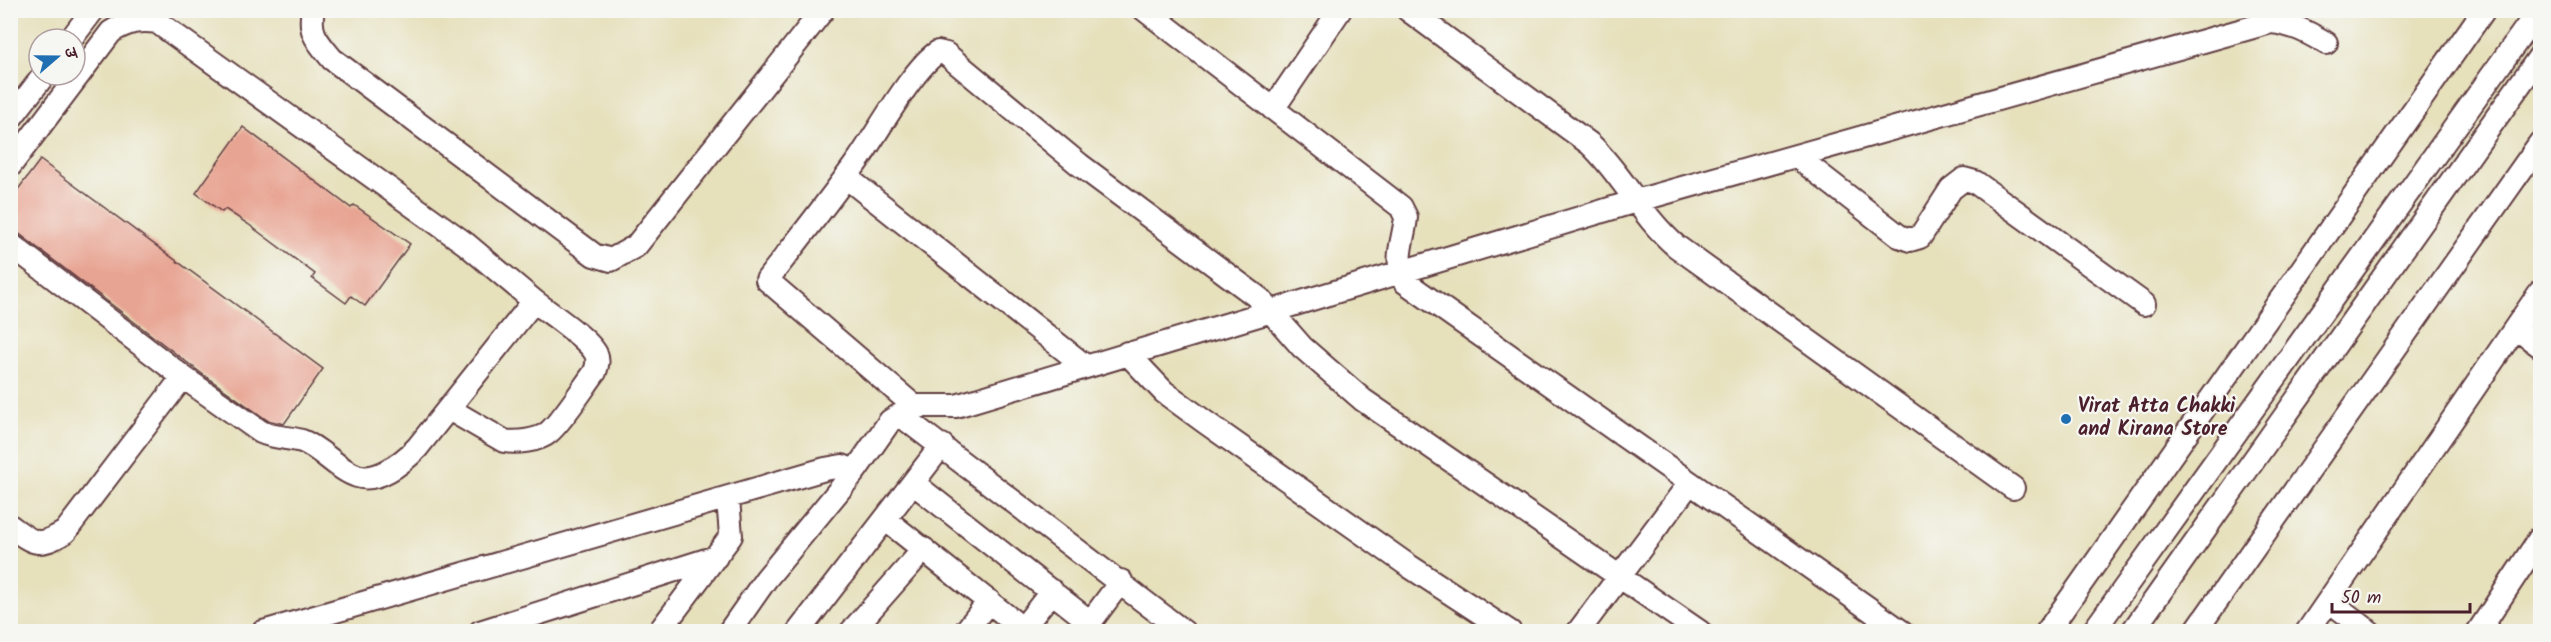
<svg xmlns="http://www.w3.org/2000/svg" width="2551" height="642" viewBox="0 0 2551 642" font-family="Kalam,'Playpen Sans Deva',sans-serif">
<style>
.building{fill:#e8a493}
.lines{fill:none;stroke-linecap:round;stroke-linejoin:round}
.minor-casing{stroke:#613c41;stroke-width:26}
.minor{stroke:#fff;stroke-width:22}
.poi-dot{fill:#1f6fb2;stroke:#f6f6f2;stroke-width:2}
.labels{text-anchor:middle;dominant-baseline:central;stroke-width:4.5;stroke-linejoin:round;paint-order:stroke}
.poi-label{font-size:20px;font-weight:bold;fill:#4a1f2b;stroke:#f6f6f2;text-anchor:start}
</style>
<rect width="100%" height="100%" fill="#f6f6f2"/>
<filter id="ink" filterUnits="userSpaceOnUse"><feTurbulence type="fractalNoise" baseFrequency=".0167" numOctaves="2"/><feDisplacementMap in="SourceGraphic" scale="12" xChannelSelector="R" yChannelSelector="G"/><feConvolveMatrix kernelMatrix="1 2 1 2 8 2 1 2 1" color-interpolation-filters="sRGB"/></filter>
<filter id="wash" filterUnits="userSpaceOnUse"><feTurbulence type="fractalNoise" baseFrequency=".008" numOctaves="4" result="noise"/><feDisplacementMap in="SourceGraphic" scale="24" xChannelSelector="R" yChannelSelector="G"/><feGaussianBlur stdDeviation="1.35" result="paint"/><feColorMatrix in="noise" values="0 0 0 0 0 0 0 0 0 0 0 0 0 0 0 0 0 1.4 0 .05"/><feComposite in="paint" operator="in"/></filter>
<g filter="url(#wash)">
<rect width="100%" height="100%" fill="#e6e0bb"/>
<g id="blocks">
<path class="building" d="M243,127l108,81 3,-3 56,39 -45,62 -14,-10 -5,7 -34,-25 3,-4 -67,-50 -23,-15 -3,3 -26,-19z
M40,160l283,209 -39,55 -17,-4 -66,-47 -183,-140 -8,-2v-31z"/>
</g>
</g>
<g filter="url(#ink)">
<use href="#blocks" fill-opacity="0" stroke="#613c41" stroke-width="1.5"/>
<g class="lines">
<g class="minor-casing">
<path id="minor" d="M313,10c-5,23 5,32 19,49l262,196 17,5 25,-14 187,-236
M1145,10l256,197 5,10c-2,23 -13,42 -1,65l497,350
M1408,10l182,134c32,30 52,73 86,102l337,242
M71,39l22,-29
M1273,109l67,-99
M10,119l34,-44
M1796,156l103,80 11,4 10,-3 31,-48 13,-10 11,3 169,122
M10,166l101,-134c16,-10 28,-13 46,-10l309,222 68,57 -117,147c-14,14 -39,35 -60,28 -19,-6 -36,-28 -55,-35 -14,-4 -28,-3 -41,-9l-78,-55
M846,177l239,189
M10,244l173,133 -118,155c-27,16 -31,12 -55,-6
M2517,329l23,17
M1127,353l37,39 41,30 204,144 101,66
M449,409l55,32c12,2 35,0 45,-9 14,-12 34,-44 46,-60 2,-6 4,-11 1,-18 -7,-15 -48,-42 -62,-53
M913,483l177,139
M885,519l138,110
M2329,601l41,31
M263,632l562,-163 17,-3 13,5
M480,632l236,-75
M659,632l72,-96 -3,-38
M729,632l37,-53 89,-108 35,-50 10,-6 284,217
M798,632l144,-187
M851,632l73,-83
M965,632l24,-31
M1020,632l32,-41
M1083,632l38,-51
M1578,632l111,-148
M1700,632l-337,-232 -61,-53 -42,-48 -180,-134 -134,-111 -8,-2c-25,16 -60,80 -79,107 -29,41 -61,81 -92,121l147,126h42l316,-95 364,-110 635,-179c22,2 36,10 55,21
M2047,632l437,-622
M2093,632l446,-622
M2132,632l408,-576
M2195,632l345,-489
M2307,632l233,-340
M2478,632l62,-94"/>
</g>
<use href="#minor" class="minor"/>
</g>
</g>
<circle class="poi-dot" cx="2066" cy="419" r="6"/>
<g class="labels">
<g class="poi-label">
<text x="2078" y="407">Virat Atta Chakki<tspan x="2078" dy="23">and Kirana Store</tspan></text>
</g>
</g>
<rect width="2551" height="642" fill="none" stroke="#f6f6f2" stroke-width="36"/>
<g transform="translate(57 57) rotate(70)"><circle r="28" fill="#f6f6f2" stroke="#b1a0a2" stroke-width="1.5"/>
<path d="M0-4.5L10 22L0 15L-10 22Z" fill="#1f6fb2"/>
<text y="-9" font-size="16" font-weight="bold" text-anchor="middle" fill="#4a1f2b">उ</text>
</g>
<path d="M2332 603v9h138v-9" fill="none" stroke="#4a1f2b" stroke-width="3"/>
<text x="2341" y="603" font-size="18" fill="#4a1f2b" stroke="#f6f6f2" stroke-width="4.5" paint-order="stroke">50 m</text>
</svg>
